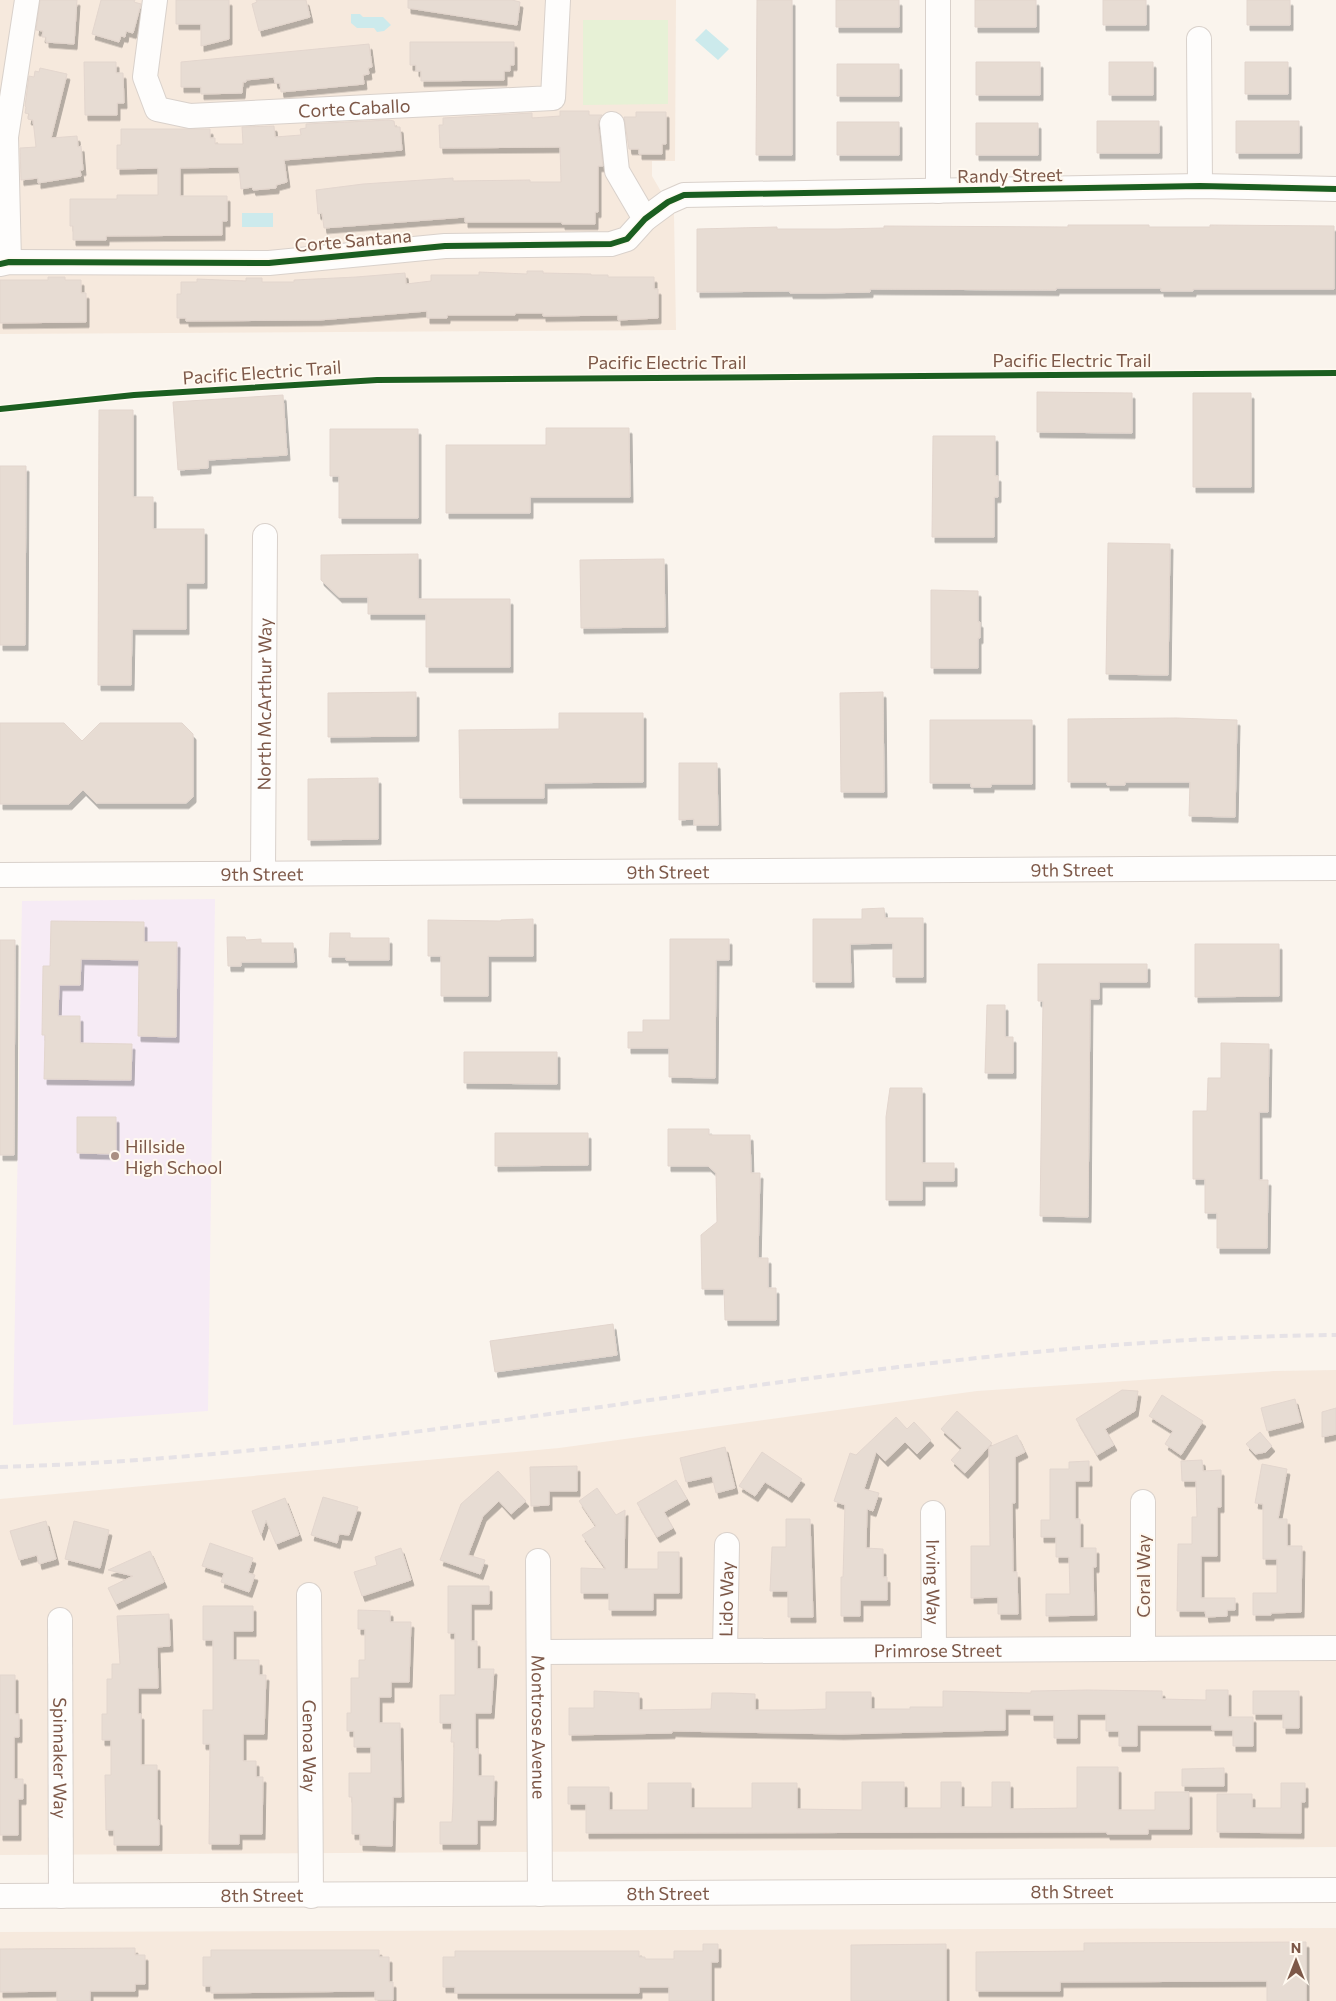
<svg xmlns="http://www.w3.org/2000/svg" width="1336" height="2001" viewBox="0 0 1336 2001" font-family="Commissioner,sans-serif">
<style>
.residential{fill:#f6e9dd}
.education{fill:#f6ebf5}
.green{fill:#e7f1d6}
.water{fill:#cceaec}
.building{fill:#e7dcd3;stroke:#e3d6ce;filter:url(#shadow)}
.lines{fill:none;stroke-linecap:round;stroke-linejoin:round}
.minor-casing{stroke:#d9d1cb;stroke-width:26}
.minor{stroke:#fefdfc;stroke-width:24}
.rail{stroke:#e6e2e6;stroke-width:4;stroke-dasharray:8 5;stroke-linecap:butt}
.cycleway-casing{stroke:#fff9f0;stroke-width:9}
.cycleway{stroke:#1b5e20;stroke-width:6}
.poi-dot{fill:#a98f82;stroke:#fff9f0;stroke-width:2}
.labels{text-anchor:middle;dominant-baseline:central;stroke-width:4;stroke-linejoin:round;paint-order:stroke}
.street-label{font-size:18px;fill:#7d5848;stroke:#fff9f0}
.poi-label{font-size:18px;fill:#7d5848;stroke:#fff9f0;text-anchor:start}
</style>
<defs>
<filter id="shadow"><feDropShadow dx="3" dy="5.5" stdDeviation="0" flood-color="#0004"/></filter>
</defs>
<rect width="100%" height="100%" fill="#faf4ed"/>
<path class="residential" d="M0,0h676l-1,161h-23v15l22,38 2,116 -676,4z
M1336,1370v477l-1336,8v-356l559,-51 418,-57 297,-20z
M1336,1928v73h-1336v-69z"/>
<path class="education" d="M215,899l-7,512 -195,14 9,-524z"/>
<path class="green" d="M583,20h85v84l-85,1z"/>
<path class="water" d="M351,14h9l3,3h20l8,8 -7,6 -7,1 -3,-4h-17l-6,-5z
M706,29l23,20 -11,11 -23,-20z
M242,213h31v14h-31z"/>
<path class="building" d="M40,0h37l-3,44 -28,-2v-5h-4l1,-6 -7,-1z
M101,0h34l-1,2 7,2 -8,29 -7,-2 -1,6 -4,-1 -2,6 -27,-8z
M176,0h53v39l-28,7v-22h-25z
M256,0h50l4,17 -51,14 -7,-27 5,-2z
M408,0h104l8,2 -3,23 -109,-17z
M757,0h35v155h-36z
M836,0h63v27h-63z
M975,0h61v27h-61z
M1103,0h43v25h-43z
M1247,0h43v25h-43z
M410,42h104v23h-4v6h-6v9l-83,1v-10h-5v-6h-6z
M369,44l3,23 -4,1 1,6 -6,1 1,9 -83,8 -1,-9h-5l-1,-6 -28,3v2h-3l-1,11 -41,1v-7h-20v-25z
M84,62h32v11h7l1,30h-7v12h-32z
M976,62h64v33h-64z
M1109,62h44v33h-44z
M1245,62h43v32h-43z
M837,64h62v32h-62z
M40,68l27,6 -16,64 26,-2 1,11 3,-1 2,24h-3l1,6 -43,7v-5l-17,2 -1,-32 16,-1 -3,-27 -5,-1 1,-5 -4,-1 1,-6 -1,-1 4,-30 5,1 1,-6 4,1z
M560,111h29v4h13l-3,4 -1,6 5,41h-5v46h-3v12h-33v-2h-97v-5l-141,11 -2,-15 -4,1 -2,-24 47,-6 90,-6v3l77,-1v2h31l-1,-35 -120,1 -1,-23h4v-7l89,-5v5l28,-2z
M636,112h30v32h-4v10h-23v-5h-10l-5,-32h12z
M389,120l5,1 1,6h5l2,23 -118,10 3,22 -11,3v3l-23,2 -1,-3 -11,2 -2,-22 -59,1v28h47v25h-5v14l-116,1v4h-33v-14h-3v-27h47v-4h41v-27l-41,1v-24h4v-16h89v9h5v6h28l-1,-17 32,-1 1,11 26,-2 -1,-6 6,-1v-4z
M1097,121h62v32h-62z
M1236,121h63v32h-63z
M837,122h62v33h-62z
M976,123h62v32h-62z
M1068,225h81v2h61v-2l124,1v63h-141v2h-32v-3h-105v2l-186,-1v3l-48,1h-32v-2l-93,1v-63l80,-2v2h61l46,-1v-2l184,1z
M527,271h16v2l48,1v1h17v2h46v12h4v29l-40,2v-5l-75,1v-3h-28v2h-68v3h-20v-7l-108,9 -133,1v-3h-9v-24h4v-12h16v-3l49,2v-3h16v4h32v-2l62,-3 49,-4 1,11 25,-3v-6h48v-3l48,2z
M48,277h17v3h16v13h5v29l-86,1v-43h48z
M1037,392l95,1v40l-95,-1z
M1193,393h58v94h-58z
M283,395l4,60 -79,5v8l-30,2 -5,-68z
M99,410h34v87h20v32h51v54h-18v46h-54l-1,56h-33z
M546,428h83l1,69h-100v16h-84v-68h100z
M330,429h88v89h-79v-42h-9z
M933,436h62v40h3v21h-4v40h-62z
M0,466h26l-1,179h-25z
M1108,543l62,1 -2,131 -62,-1z
M418,554v45h92v68h-84v-53h-58v-17h-29l-18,-17v-25z
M664,559l1,68 -84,1 -1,-68z
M931,590l47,1v31h2v16h-2v30h-47z
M416,692v44l-88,1v-44z
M883,692l1,100h-43l-1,-99z
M559,713h84v69l-99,1v15h-84l-1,-68 100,-1z
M1176,718l61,2 -2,97 -46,-1 1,-34h-65v3h-18v-3h-39v-63z
M930,720h102v64h-41v3h-20v-4h-41z
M0,723h64l18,18 18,-18h82l11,11v63l-7,6h-90l-13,-13 -14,14h-69z
M679,763h38l1,62h-24v-6l-15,1z
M378,778v61l-70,1v-61z
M884,908l1,10h38v59h-30v-34l-43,1 1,38h-38v-63h49v-10z
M533,919v37h-45v40h-47v-40h-13v-36l73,1v-1z
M51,921l93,1v20h33l-1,95 -38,-1 1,-76 -58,-1 -1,26h-21l-1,31h22v27l52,1 -1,36 -87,-1 1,-44h-3l1,-69h7z
M330,933h20v5h39v22h-43v-3h-17z
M227,937h18l1,3 15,-1v4h32l1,19h-53v4h-13z
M670,939h59v21h-13l-1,118 -46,-1v-29h-41v-16h15v-12h27z
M0,940h15l-1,215h-14z
M1195,944h84v52l-84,1z
M1038,964h109v18h-48v17h-9l-2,218 -48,-1 3,-215h-5z
M987,1005h18v32h8v36h-28z
M1221,1043l48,1 -1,68h-9v68h9l-1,68h-50v-35h-12v-34h-12v-68h14l1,-33h13z
M464,1052h93v32l-93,-1z
M890,1088h32v75h32v18h-32v19h-36v-83z
M77,1117h39v37l-39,-1z
M668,1129h41v6h41l1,38h9l-2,85h10v30h8v32h-51l-1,-31h-22l-1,-54 16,-13 -1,-49 -8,-7h-40z
M495,1133h93v32l-93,1z
M613,1324l4,31 -122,17 -5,-31z
M1122,1390l16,1 -3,20 -30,18 9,16 -17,10 -21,-36z
M1162,1395l41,26 -22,34 -16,-11 8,-13 -24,-15z
M1295,1399l6,23 -34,9 -6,-23z
M1336,1408v26l-14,3v-25z
M957,1411l35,32 -27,30 -14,-13 11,-12 -21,-19z
M896,1417l11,12 7,-7 17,18 -14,14 -12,-12 -20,19 -9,-9 -12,37 15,4 -6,18 -6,-2 -1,39 17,1v28h4v23h-27v16h-19v-39h2l2,-72 -11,-4 16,-48 6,2z
M1260,1432l12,14 -6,6 -11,2 -9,-10z
M1017,1435l8,17 -10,5v46h-3l1,69h4l1,42h-20v-17l-27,1v-52h19l-1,-99z
M725,1447l10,41 -19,5 -4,-17 -26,6 -6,-24z
M762,1452l40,27 -13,18 -24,-15 -10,14 -16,-10z
M1202,1460l1,11 18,-1v37h-4v49h-16v42h34v12h-8v6l-21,1 -1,-6h-28l1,-67h14v-27h5l-1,-36h-14l-1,-20z
M1089,1461v20h-14v38h5v29h16v19h-3l1,48 -48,1v-22h24l-1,-37h-13v-20h-15v-17h9v-51h19v-7z
M1262,1464l25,5 -9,50h9v27h15l-1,66 -30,1v2h-18v-22h24v-34h-14v-55l-8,-1z
M577,1466v25h-28v14l-18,1 -1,-39z
M498,1471l28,30 -15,13 -12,-13 -16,15 -15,39 17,5 -5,14 -40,-14 21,-56z
M676,1480l11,19 -23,13 9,16 -16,9 -20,-34z
M597,1488l19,27 9,-5 -1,59h34v-17h21v41h-26v17h-44v-17h-28v-25l25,1 -24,-34 14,-9 -17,-25z
M323,1497l35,10 -9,28 -10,-1 -2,9 -26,-8z
M285,1498l14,37 -23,9 -10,-24 -5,15 -9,-24z
M786,1519h24l3,98h-25v-26h-18l2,-44h14z
M46,1521l10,38 -17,5 -2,-9 -18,5 -9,-29z
M74,1521l35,9 -9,38 -35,-9z
M210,1543l43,15 -5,15 7,2 -6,17 -28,-10 3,-9 -22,-7z
M401,1548l10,32 -49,16 -8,-24 23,-7 -2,-8z
M150,1551l14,31 -48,22 -8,-16 25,-12 -25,-6z
M448,1586h41v18h-18v37h6v28h17l-3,44h-16v36h3v27h16l-1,44h-16v24h-37v-22h12l1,-20 1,-60h-3l1,-19h-12v-28h15v-62h-7z
M203,1606h50v25h-20v29h26v15h7l-2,59h-21v27h13v16h7l-1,57h-23v10h-30l1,-100h-7v-34h10v-70h-10z
M358,1610l32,1v11h21l-2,60h-18v15h-12v26h21l1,74h-8l-1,49 -32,-1v-11h-8v-37h-3v-24h22v-26h-17v-16h-7v-18h4v-35h8v-18h6v-31h-7z
M169,1614l1,32 -13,1 1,41h-20v26h3v51h16v55h2v25h-45v-15h-8l-1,-55h6v-35h-9v-26h5v-35h5v-15h8l-3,-48z
M0,1675h15v39h4v23h-5v42h9v20h-5v36h-18z
M1087,1690l75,1v8l44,1v-10h22v27h25v29h-20v-16h-21v-5h-75v21h-18v-15h-13v-17h-29v24h-23v-23h-23v-6h-26v21l-164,4 -169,-3v2l-103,2v-27h25v-17l45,2v17l72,-1 1,-16h19l24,1v16h39l32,-1v-17h45v17h39v-2h33v-16l88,2v-2z
M1253,1691h46v37h-16v-14h-30z
M1077,1767h41v43h37v-18h34v37h-41v5h-41v-2l-521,1v-29h-18v-17h41v23h39v-27h43v25h61v-25h45v26l65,1v-28h42v26h37v-26h20v25h31v-25h18v27l67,-1z
M1224,1768v18h-42v-17z
M1281,1783h24v19h-4v31l-84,-1v-38h35v14h29z
M1306,1942v59h-39v-20l-207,1v9h-84v-39l108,-1v-8z
M703,1944h15v18h-7v39h-42v-14h-30v6h-184v-6h-12v-30h12v-6h184v6h6v2h29v-8h29z
M946,1944v57h-95v-56z
M135,1948v7h10v29h-10v7h-45v10h-33v-10l-57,1v-43z
M211,1950h168v7h10v25h4v18h-18v-9l-164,2v-7h-8v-29h8z"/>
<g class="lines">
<g class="minor-casing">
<g id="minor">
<path id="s1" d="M155,0l-10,77 12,32 33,7 363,-18 5,-98"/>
<path d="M1199,39l1,147"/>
<path d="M612,124l5,47 28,48"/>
<path d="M938,191v-191"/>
<path d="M0,261l9,1 -3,-125 21,-137"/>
<path d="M0,264l9,-2 260,1 176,-17 166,-2 16,-5 18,-20 23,-17 16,-7 516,-9 136,3"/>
<path id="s2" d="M263,873l2,-337"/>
<path id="s3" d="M0,875l1336,-7"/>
<path d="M1143,1502v147"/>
<path id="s4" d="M933,1513l1,137"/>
<path id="s5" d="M538,1561l2,333"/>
<path id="s6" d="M309,1595l2,301"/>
<path id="s7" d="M60,1620l1,276"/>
<path id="s8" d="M725,1651l2,-106"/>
<path id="s9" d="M539,1652l797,-4"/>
<path id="s10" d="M0,1896l1336,-6"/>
</g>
</g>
<use href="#minor" class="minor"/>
<path class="rail" d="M0,1467c448,-13 887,-128 1336,-132"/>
<g class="cycleway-casing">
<path id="cycleway" d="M0,264l9,-2 260,1 176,-17 166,-2 16,-5 18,-20 23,-17 16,-7 516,-9 136,3
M0,409l134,-14 243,-15 959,-7"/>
</g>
<use href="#cycleway" class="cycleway"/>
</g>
<circle class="poi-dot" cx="115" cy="1156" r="5"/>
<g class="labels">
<g class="street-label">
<text stroke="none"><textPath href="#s1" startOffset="310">Corte Caballo</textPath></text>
<text transform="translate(1010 175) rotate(-1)">Randy Street</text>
<text transform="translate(353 240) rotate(-5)">Corte Santana</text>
<text x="1072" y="360">Pacific Electric Trail</text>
<text x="667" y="362">Pacific Electric Trail</text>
<text transform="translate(262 372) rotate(-4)">Pacific Electric Trail</text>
<text stroke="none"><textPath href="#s2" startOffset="169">North McArthur Way</textPath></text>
<text stroke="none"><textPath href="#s3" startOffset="1072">9th Street</textPath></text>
<text stroke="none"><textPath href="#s3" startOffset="668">9th Street</textPath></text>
<text stroke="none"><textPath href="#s3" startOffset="262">9th Street</textPath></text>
<text transform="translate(1143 1576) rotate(-90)">Coral Way</text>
<text stroke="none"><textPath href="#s4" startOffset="69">Irving Way</textPath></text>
<text stroke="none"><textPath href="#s8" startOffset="52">Lido Way</textPath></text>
<text stroke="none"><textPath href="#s9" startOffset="399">Primrose Street</textPath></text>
<text stroke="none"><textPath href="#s5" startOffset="166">Montrose Avenue</textPath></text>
<text stroke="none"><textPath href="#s6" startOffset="151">Genoa Way</textPath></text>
<text stroke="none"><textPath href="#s7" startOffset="138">Spinnaker Way</textPath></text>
<text stroke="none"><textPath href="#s10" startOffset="1072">8th Street</textPath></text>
<text stroke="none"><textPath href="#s10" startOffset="668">8th Street</textPath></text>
<text stroke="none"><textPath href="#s10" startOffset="262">8th Street</textPath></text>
</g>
<g class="poi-label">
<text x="125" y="1146">Hillside<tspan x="125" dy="21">High School</tspan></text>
</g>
</g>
<g transform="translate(1296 1961)" stroke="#fff9f0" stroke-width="4" paint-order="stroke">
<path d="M0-4L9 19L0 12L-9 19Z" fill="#7d5848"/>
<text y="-8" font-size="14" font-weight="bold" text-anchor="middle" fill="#7d5848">N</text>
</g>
</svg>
